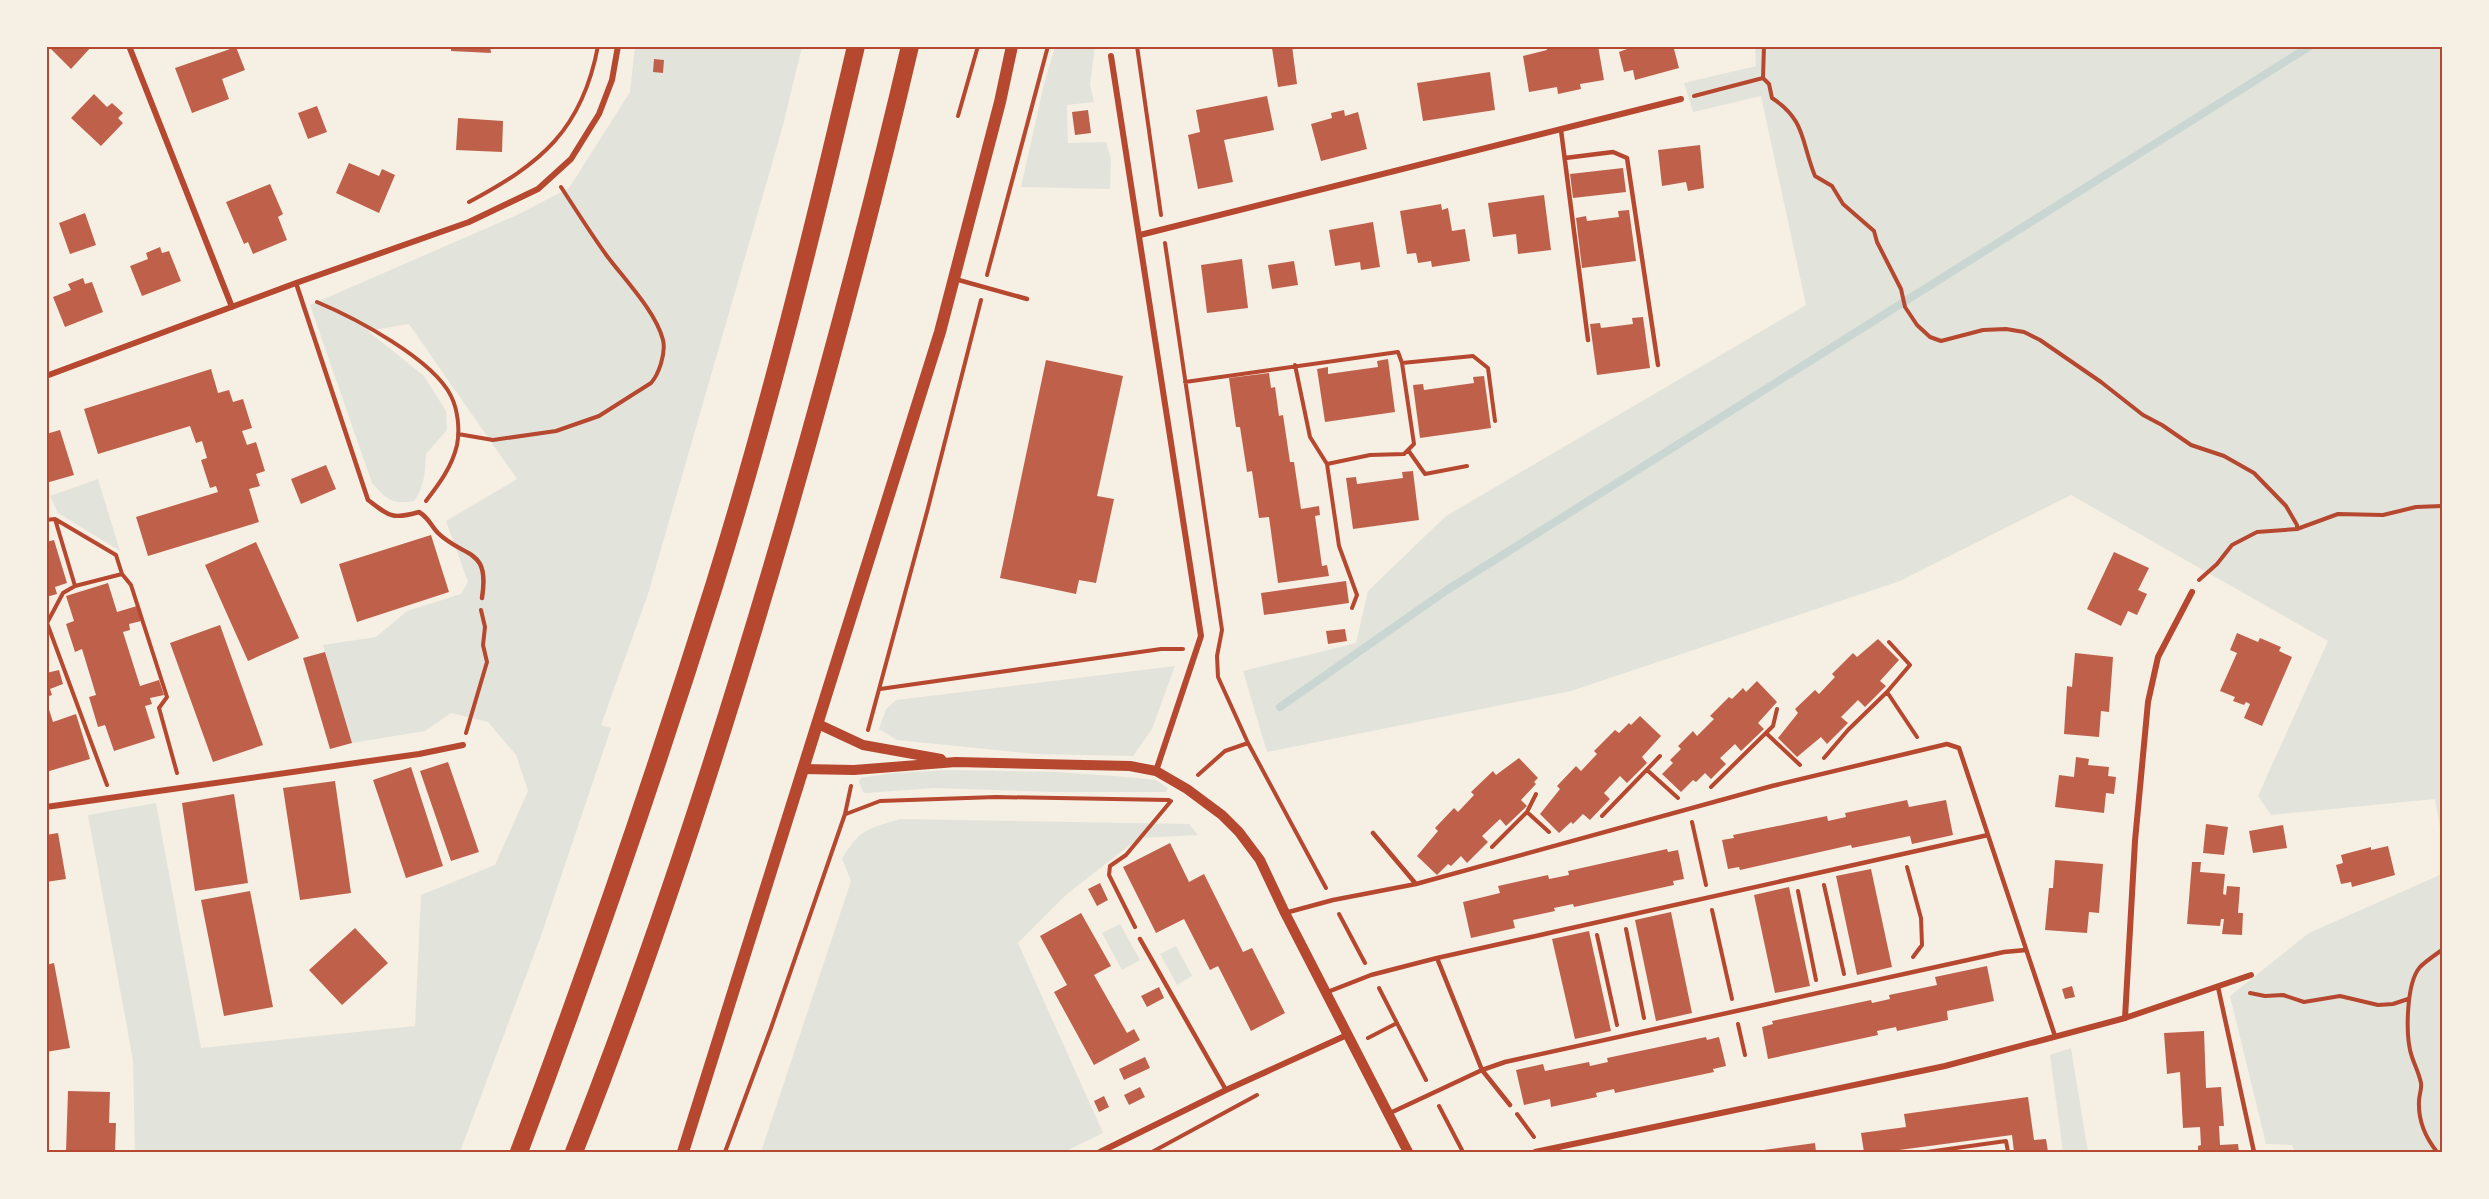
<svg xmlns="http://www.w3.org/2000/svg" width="2489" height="1199" viewBox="0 0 2489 1199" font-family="Figtree,sans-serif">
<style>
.green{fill:#e2e4dc}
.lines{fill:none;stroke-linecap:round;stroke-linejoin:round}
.stream{stroke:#c9d6d2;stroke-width:8}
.building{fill:#bf614a}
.path{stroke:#b5482f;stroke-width:4}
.service{stroke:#b5482f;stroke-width:4.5}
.minor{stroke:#b5482f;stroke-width:6}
.tertiary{stroke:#b5482f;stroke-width:10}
.secondary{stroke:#b5482f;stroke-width:12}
.motorway{stroke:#b5482f;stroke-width:18}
.neatline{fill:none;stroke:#b5482f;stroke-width:2}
</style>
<rect width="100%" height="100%" fill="#f6efe4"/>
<path class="green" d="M635,47h167l-20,82 -134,465 -47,131 10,3 -69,205 -82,219h-325l-2,-92 -45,-245 68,-12 45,245 214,-22 6,-131 74,-30 33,-74 -12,-36 -28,-33 -37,-9 -26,18 -73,12 -29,-98 53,-8 31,-26 54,-17 7,-12 -22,-61 71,-42 -108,-155 -41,7 56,45 22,35 1,19 -21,24c-1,18 -1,32 -12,47 -23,4 -27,-2 -42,-18l-62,-178 207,-90 52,-27 61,-96z
M1055,47h40l-5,37 4,18 -27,3 1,38 38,-1 5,17 -1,30 -89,-2 24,-107z
M1755,47h687v791l-7,-39 -164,16 -13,-19 70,-155 -257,-146 -171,86 -329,110 -304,61 -24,-81 113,-28 12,-52 78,-75 360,-211 -45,-209 -68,16 -9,-29 72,-17z
M98,479l22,72 -62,-38 -8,-17z
M1175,666l-23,63 -19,27 -98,-2 -138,-14 -18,-11 7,-20 10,-9z
M950,770l107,2 71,5 28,3 12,8 -2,4h-112l-120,-4 -68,5 -3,-1 -4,-10 2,-4 32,-5z
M900,819l289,5 9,11 -59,3 -72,56 -49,49 85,190 -39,19h-303l90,-271 -9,-22c18,-31 26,-30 58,-40z
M2442,874v278h-147l-3,-7 -26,-1 -36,-148 79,-63z
M1120,924l20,36 -18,10 -20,-37z
M1176,946l16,30 -15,9 -17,-31z
M2071,1048l17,104h-25l-13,-97z"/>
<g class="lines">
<path class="stream" d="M1280,707l167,-117 863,-544"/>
</g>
<path class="building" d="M48,46h44l-21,23z
M451,46h39l1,7 -40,-2z
M1292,46l5,38 -19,3 -6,-39z
M1546,46h52l6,34 -24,4 1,5 -23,5 -1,-7 -28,5 -6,-36 24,-6z
M1626,46h56l-8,3 5,19 -44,12 -2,-10 -9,2 -5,-20 8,-3z
M236,47l9,23 -23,9 7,20 -37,14 -17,-45z
M654,59l10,1 -1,13 -10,-1z
M1490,72l5,38 -72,11 -6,-38z
M94,94l13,13 5,-4 11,10 -5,5 5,5 -22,23 -30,-28z
M1267,96l7,34 -50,10 9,42 -35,7 -10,-54 12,-3 -4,-22z
M317,106l10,26 -19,7 -10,-26z
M1088,110l3,23 -16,2 -3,-23z
M1344,110l1,6 13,-4 9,37 -46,12 -10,-37 21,-6 -1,-5z
M458,118l45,3 -1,31 -46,-2z
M1700,145l4,43 -16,3 -2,-9 -24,4 -4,-36z
M349,163l30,13 3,-7 13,6 -16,38 -43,-20z
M1623,168l3,24 -53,6 -3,-24z
M270,184l13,30 -5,3 9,23 -34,14 -5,-12 -4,2 -18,-42z
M1544,195l7,55 -33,4 -2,-20 -23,3 -5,-34z
M1441,204l1,6 6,-2 4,23 13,-2 5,32 -38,6 -1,-6 -13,2 -2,-10 -9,1 -7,-43z
M1629,210l7,51 -54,7 -6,-50 10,-2 1,5 32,-4 -1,-6z
M85,213l11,32 -26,9 -11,-31z
M1373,222l7,45 -19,3 -1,-8 -25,4 -6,-36z
M160,247l2,6 7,-2 12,30 -39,15 -12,-30 18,-7 -2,-6z
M1242,259l6,49 -41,5 -6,-48z
M1294,261l4,24 -26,4 -4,-24z
M83,278l2,6 7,-2 11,30 -38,15 -12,-30 18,-7 -3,-6z
M1643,317l7,51 -53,7 -7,-51 10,-1 1,5 32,-4 -1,-6z
M1388,359l7,53 -70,10 -8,-53 11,-2v7l50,-7 -1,-6z
M1046,360l77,16 -26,120 17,3 -18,84 -17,-3 -3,14 -76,-16z
M211,369l7,24 11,-3 4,12 10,-3 9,29 -10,3 5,14 9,-3 9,29 -9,3 4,12 -11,3 10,33 -111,34 -12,-39 82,-25 -2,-6 -6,2 -9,-28 6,-2 -5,-17 -6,2 -6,-17 -92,28 -14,-45z
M1269,373l2,15 4,-1 4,29 4,-1 7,47h4l7,47 18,-3 1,9 -5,1 7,50 5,-1 2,11 -51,7 -9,-66 -10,1 -7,-47 -5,1 -7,-45h-4l-7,-49z
M1484,376l7,52 -71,10 -7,-53 10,-1 1,6 50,-7 -1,-6z
M60,430l14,45 -28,8v-49z
M326,465l10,24 -35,15 -10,-25z
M1413,471l6,49 -66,9 -7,-51 10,-1 1,7 46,-6 -1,-6z
M431,535l18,57 -92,30 -18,-58z
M54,540l13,43 -12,4 2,7 -11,3v-55z
M256,542l43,96 -51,23 -43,-96z
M2114,552l35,16 -11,22 9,4 -10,21 -9,-4 -7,15 -34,-17z
M1346,581l3,22 -85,12 -3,-22z
M108,583l9,29 20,-6 4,15 -12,3 1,6 -7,2 17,54 19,-6 5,15 -14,3 2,6 -7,2 10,32 -41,13 -9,-26 -7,2 -9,-30 7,-2 -14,-46 -7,3 -9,-28 8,-3 -8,-25z
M220,625l43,120 -50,17 -43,-119z
M1345,629l2,12 -19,3 -2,-13z
M2237,633l21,9 2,-4 21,9 -2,4 13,6 -30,69 -18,-8 6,-14 -4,-2 -2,3 -11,-4 2,-4 -15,-6 17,-38 -7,-3z
M1878,639l21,21 -19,21 6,5 -21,21 -7,-7 -17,17 7,6 -21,21 -6,-7 -24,20 -19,-19 20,-25 -3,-4 20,-19 4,4 16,-17 -3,-3 21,-21 4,4z
M325,652l27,91 -22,6 -27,-91z
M2075,653l38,4 -4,55 -8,-1 -2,26 -35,-3 3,-48 5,1z
M59,670l4,14 -13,5 2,6 -6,2v-24z
M1757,681l20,21 -19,21 6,6 -23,22 -6,-7 -15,14 6,6 -15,15 -6,-6 -9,9 -3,-2 -12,12 -19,-18 11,-11 -3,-3 11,-11 -3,-3 15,-15 4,5 17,-17 -4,-3 19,-19 3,2 11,-11 3,4z
M47,703l6,19 23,-8 14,45 -44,13z
M1640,716l21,20 -19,21 5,6 -20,20 -7,-7 -16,17 6,6 -20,21 -7,-6 -10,10 -2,-2 -12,11 -19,-19 20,-25 -3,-3 19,-20 5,5 16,-17 -3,-3 21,-21 4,3 10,-10 2,2z
M2076,757l13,2 -1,6 21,2 -1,9 8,1 -2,17 -8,-1 -2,20 -49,-6 4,-32 15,2z
M1519,758l19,20 -4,4 2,2 -15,16 6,6 -21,20 -6,-7 -18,17 6,6 -21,21 -6,-7 -10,10 -3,-2 -11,11 -20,-19 21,-25 -3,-3 19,-20 4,4 16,-17 -3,-3 22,-21 3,4z
M448,762l31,90 -28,9 -31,-90z
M411,767l32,99 -37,12 -33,-98z
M335,781l16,112 -51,7 -17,-112z
M234,794l14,89 -53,8 -13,-88z
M1907,800l2,7 37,-7 7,35 -41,9 -2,-8 -58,12 -1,-3 -111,25 -1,-3 -11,2 -6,-29 12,-2 -1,-3 94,-19 1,5 18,-4 -1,-4z
M2206,824l22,3 -4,28 -21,-2z
M2283,825l4,23 -34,5 -4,-22z
M58,833l8,46 -20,3v-47z
M1170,843l19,39 15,-8 39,78 9,-4 33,65 -34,18 -33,-65 -8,4 -26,-51 -28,14 -33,-66z
M2388,846l7,29 -43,12 -1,-5 -10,2 -5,-19 7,-2 -2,-8 30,-8v3z
M1667,849l1,3 10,-2 6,29 -11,2 1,4 -100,22 -1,-3 -19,4 1,3 -42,9 2,8 -44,10 -8,-36 37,-9 -2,-7 50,-11 1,4 20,-4 -1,-4z
M2055,860l48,4 -4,49 -10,-1 -2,21 -42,-3 4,-42h4z
M2192,862h9l-1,10 25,2 -2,20 3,1 1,-9 13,1 -2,26h5l-1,22 -20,-1 2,-15h-3l-1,7 -33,-2z
M1871,869l21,98 -35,8 -21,-99z
M1100,883l8,17 -11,6 -9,-17z
M1789,887l21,99 -35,7 -21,-98z
M250,891l23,116 -49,9 -23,-116z
M1671,912l21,101 -36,8 -21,-101z
M1081,913l30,53 -17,9 33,58 7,-4 6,11 -46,25 -40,-73 13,-7 -27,-49z
M355,928l33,35 -46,42 -33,-35z
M1589,931l22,100 -36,8 -23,-100z
M54,963l16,85 -24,4v-87z
M1987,966l7,35 -47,10 1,9 -51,11 -1,-4 -19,4 1,4 -110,24 -6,-32 11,-3 -1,-3 99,-21 1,3 18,-4 -1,-4 48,-10 -2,-8z
M2072,986l3,11 -10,2 -3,-10z
M1159,987l5,11 -17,9 -6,-11z
M2204,1031l2,57 15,-1 3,39h-5l1,19 18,-1 1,8h-41v-6l3,-1 -1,-18 -17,1 -3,-56 -13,2 -3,-41z
M1706,1037l1,3 12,-3 7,29 -13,3 1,3 -99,21 -1,-4 -18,4 1,4 -46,10 -1,-8 -26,6 -8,-35 27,-6 2,7 44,-9 1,4 18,-4 -1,-4z
M1145,1057l5,11 -26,12 -5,-11z
M1140,1087l5,10 -16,8 -5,-10z
M68,1091l42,1 -1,31h7l-1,29h-49z
M1104,1096l5,11 -10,5 -5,-11z
M2028,1097l6,43 12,-1 2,13h-34l-2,-17 -113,15v2h-35l-3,-19 45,-6 -2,-13z
M1815,1143l1,9h-59l-1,-1z"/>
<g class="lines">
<path class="path" d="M1137,46l24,169
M1764,46l-1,32 6,6 3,14c34,22 29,44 43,78l17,10 11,18 31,27 3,11 24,47 4,18 12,18 13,12 11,4 42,-11 23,-1 18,3 16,8 61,42 42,33 19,10 29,20 33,11 30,17 32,33 11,19v4l-40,3 -25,13 -15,19 -18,16
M1694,96l69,-18
M958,116l20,-70
M469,202c71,-38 113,-71 129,-156
M1165,243l57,387 -5,26 1,21 30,66 78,145
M987,275l61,-229
M317,302c38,16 116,57 134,94 7,14 9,34 6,49 -5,22 -18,39 -31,56
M1295,365l15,72 17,27 12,82 18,49 -5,13
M1185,382l213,-30 4,11 71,-7 15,12 7,53
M458,434l35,6 63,-9 43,-15 52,-33c8,-9 15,-30 12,-43 -7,-28 -38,-60 -56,-84 -16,-22 -31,-46 -46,-69
M1408,450l17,24 42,-8
M1327,464l43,-9 34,-1 10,-10 -12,-81
M46,520l9,-1
M2297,529l41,-15 45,1 33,-8 26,-1
M75,586l-20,-67 61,36 6,19
M880,689l281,-40h22
M1887,692l23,-27 -21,-23
M868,730l60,-222 53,-208
M466,733l21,-71 -4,-17 2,-18 -4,-17
M1766,733l34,32
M1824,758l24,-28 39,-38 30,45
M1647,770l31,28
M1198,775l27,-24 23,-8
M107,785l-60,-162 16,-30 12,-7 47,-12 9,11 36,112 -8,11 18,65
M1711,787l62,-61 4,-17
M1527,812l9,-18
M846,814l34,-13 116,-4 173,3
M1602,816l58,-60
M1692,822l14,63
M1492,847l35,-35 22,20
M1907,867l14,51 1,27 -9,12
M1824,885l20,89
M1798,891l18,89
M1712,910l20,89
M1339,914l26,49
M1135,927l-26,-52 1,-9 16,-11 45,-54
M1626,929l18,89
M1597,935l20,90
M1379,988l47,92
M2250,993l15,3 18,-1 21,7 36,-6 38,9 15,-1 15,-5
M1738,1024l7,31
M1368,1038l29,-15
M1439,1106l24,46
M1517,1114l17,23
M725,1152l46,-124 74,-214 6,-28
M1152,1152l105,-57
M1927,1152l79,-11 2,11
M2437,1152c-12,-15 -19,-32 -18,-51 0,-6 3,-12 2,-18 -2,-10 -6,-17 -9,-26 -7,-20 -6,-74 8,-90 6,-6 15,-12 22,-17"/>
<path class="service" d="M1561,130l27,210
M1565,158l48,-6 14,6 31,207
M955,279l72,20
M296,283l72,217c21,16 24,20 51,12 11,7 11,13 19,21 27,26 52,14 44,65
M1416,884l356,-98 175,-42 12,4 96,288
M1285,913l48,-13 83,-16 -43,-51
M1140,939l86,151
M1437,958l551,-123
M2218,987l36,165
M1325,993l46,-18 66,-17 45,112 -94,44
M1510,1105l-28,-35 23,-8 499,-110 22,-2"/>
<path class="minor" d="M129,46l103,261
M1111,56l90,580 -45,135
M1140,235l541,-136
M46,376l250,-93 173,-61 69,-33 33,-30 28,-45 13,-34 6,-34
M46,807l373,-53 44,-9
M2125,1018l10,-177 13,-139 10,-45 34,-65
M1100,1152l126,-62 121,-55
M1535,1152l410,-86 180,-48 126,-43"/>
<path class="tertiary" d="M818,724l45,21 78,14
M803,769l51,1 102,-8 174,4 26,5 31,18 35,26 17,17 21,28 25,53 123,239"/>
<path class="secondary" d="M683,1152l257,-820 60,-230 12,-56"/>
<path class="motorway" d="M519,1152c70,-186 135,-375 195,-566 55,-177 100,-359 142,-540
M574,1152c82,-207 150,-419 212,-633 45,-157 87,-314 124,-473"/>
</g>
<rect width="2489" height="1199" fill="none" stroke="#f6efe4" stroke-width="96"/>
<rect x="48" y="48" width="2393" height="1103" class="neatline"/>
</svg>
